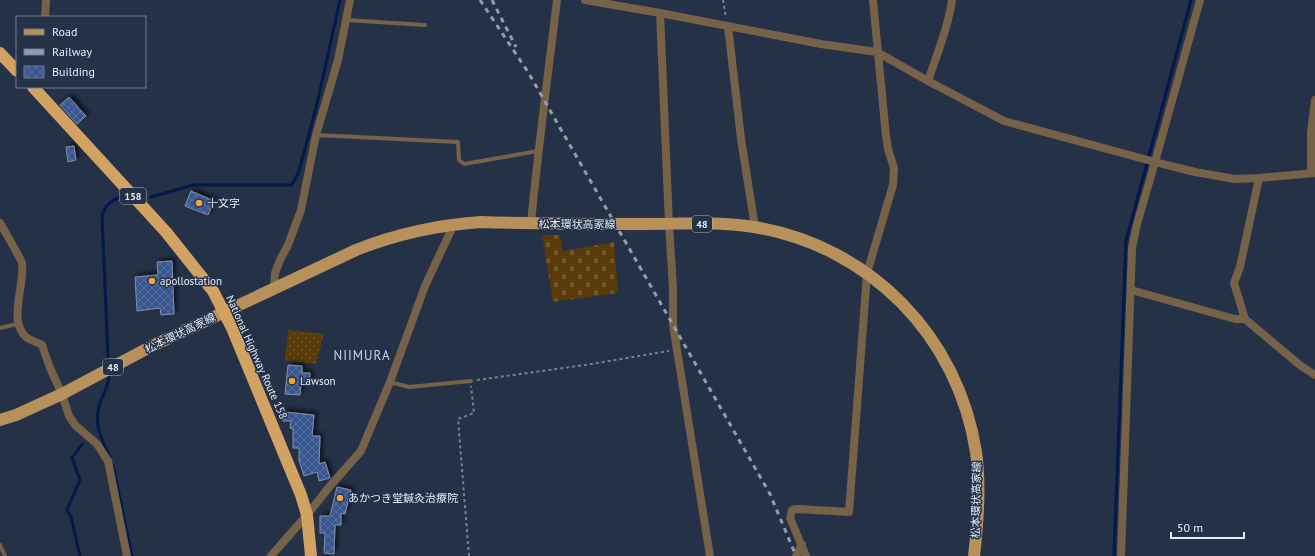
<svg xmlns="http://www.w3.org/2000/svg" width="1315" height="556" viewBox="0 0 1315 556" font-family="'PT Sans','Noto Sans JP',sans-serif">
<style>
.grass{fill:url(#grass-dots)}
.cemetery{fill:url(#cemetery-stones)}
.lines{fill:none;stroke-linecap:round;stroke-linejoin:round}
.stream{stroke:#03194c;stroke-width:3}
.building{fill:url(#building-cross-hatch);stroke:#808fa9;filter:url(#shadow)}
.path{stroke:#788295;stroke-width:2;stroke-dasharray:3 3;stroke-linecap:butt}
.lane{stroke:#756249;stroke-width:4}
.street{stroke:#756249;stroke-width:8}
.primary{stroke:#b8905c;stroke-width:12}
.highway{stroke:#d2a263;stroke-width:12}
.rail{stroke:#939daf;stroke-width:3;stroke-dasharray:5 5;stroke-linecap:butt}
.poi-dot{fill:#efa73d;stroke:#253147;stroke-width:1.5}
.labels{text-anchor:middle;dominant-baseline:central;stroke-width:3;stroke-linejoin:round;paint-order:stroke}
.shield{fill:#253147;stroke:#acb5c6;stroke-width:1}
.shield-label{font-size:10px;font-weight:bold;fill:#e6eefd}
.poi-label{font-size:11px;fill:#e6eefd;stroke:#253147;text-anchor:start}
.street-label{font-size:11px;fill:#e6eefd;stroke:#253147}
.quarter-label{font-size:13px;letter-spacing:1px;fill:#c4d4f0;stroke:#253147}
</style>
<defs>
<pattern id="grass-dots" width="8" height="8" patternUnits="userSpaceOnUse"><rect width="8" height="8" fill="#593a08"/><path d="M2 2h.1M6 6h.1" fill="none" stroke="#71572d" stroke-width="1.8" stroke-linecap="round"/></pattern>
<pattern id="cemetery-stones" width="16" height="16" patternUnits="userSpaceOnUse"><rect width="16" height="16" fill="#593a08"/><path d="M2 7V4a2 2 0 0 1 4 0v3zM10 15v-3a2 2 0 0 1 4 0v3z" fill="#71572d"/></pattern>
<pattern id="building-cross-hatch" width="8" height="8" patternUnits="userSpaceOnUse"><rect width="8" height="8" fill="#39578f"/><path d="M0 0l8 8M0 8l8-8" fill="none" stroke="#566fa0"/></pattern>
<filter id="shadow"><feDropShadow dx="3" dy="-3" stdDeviation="2" flood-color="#0009"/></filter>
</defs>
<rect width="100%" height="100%" fill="#253147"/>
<path class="grass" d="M288,330l36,4 -8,30 -31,-3z"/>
<path class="cemetery" d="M542,235h18l3,16 51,-9 4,51 -65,9z"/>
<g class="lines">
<path class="stream" d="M151,197l42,-12h99l7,-14 18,-67 23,-104
M108,357l-6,-141c3,-10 8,-15 18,-19
M109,376c0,10 -6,18 -9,27 -7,21 1,35 10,54
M113,466l19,90
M80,556l-9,-39 -4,-7 13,-30 -8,-22 10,-14
M1114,556l12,-315 65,-241"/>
</g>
<path class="building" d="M69,97l17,19 -9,8 -17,-19z
M74,146l2,14 -8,2 -2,-15z
M191,191l23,10 -6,14 -23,-9z
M172,261l2,53 -13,1 -1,-7 -23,3 -2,-34 23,-2 -1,-13z
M288,365l14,1v7h8l-1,12 -8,-1 -1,11 -15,-1z
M284,412l30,3 -2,21h8l-1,28 6,-2 5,16 -11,3 -2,-9 -13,4 -5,-16v-12h-6v-19l-3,-1 1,-7h-8z
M337,487l14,3 -6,24 -4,-1v12h-6l-1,29 -10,-1 1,-20h-5v-17h10z"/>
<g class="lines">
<path class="path" d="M723,0l3,18
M477,380l108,-15 84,-14
M469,556l-11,-137 16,-6 -3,-27"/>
<path class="lane" d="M346,20l79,5
M316,135l142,7 1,18 5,4 74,-13
M0,328l17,-4
M390,382l19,5 62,-6
M0,545l5,11"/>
<path class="street" d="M585,0l75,13 161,31 56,8 51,29 76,40 151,41 40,10 40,7 24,-1 56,-5
M660,13l9,211 4,64v37l37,231
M45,17l1,-17
M728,26l13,113 14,88
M928,81c9,-27 20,-53 24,-81
M1311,173v-41l4,-32
M1259,178l-19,89 -6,16 11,36 56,47 14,9
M0,223c4,7 20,34 22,40 3,21 -13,55 2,72 4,5 13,7 18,10l8,23 12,26 7,22 6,9 22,19 11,17 19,95
M531,223c7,-74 17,-148 26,-223
M274,288l1,-15 5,-13 8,-15 13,-35 15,-75 22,-75 12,-60
M1131,290l104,29h10
M271,556l36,-41 23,-29 31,-35 29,-69 35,-96 29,-62
M796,556l6,-12
M806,556l-16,-38 2,-8 6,-1 51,3 18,-239 26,-88 1,-17 -6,-19 -2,-13 -13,-136
M1121,556l11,-308 5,-24 18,-62 45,-162"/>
<path class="primary" d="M0,420l16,-5 46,-21 90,-48 204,-96c40,-16 82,-25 125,-28 55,2 110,2 165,2 36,0 73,-3 108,3 116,19 204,109 222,225 5,34 2,70 -2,104"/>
<path class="highway" d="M0,53l17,18
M33,87l133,145 47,59 19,37 69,167 6,20 4,41"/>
<path class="rail" d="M480,0l48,72 242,422 26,62
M492,0l24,47"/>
</g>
<g class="poi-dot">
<circle cx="199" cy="203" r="4"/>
<circle cx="152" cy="281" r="4"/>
<circle cx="292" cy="381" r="4"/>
<circle cx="340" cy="498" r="4"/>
</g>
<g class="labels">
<g class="shield">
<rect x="120" y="188" width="26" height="16" rx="3"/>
<rect x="692" y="216" width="20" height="16" rx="3"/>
<rect x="103" y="359" width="20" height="16" rx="3"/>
</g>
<g class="shield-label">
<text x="133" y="196">158</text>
<text x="702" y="224">48</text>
<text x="113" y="367">48</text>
</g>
<g class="poi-label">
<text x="207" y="203">十文字</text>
<text x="160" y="281">apollostation</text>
<text x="300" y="381">Lawson</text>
<text x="348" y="498">あかつき堂鍼灸治療院</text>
</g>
<g class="street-label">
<text x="577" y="224">松本環状高家線</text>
<text transform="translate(180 333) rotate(-26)">松本環状高家線</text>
<text transform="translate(257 357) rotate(66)">National Highway Route 158</text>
<text transform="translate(976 500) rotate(-89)">松本環状高家線</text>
</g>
<g class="quarter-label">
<text x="362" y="355">NIIMURA</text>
</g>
</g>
<rect x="16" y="16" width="130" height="72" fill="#253147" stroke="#727d90"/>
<rect x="24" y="29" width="20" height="6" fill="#b8905c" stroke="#727d90"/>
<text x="52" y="36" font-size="12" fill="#e6eefd">Road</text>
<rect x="24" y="49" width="20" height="6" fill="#939daf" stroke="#727d90"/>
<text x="52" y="56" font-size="12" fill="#e6eefd">Railway</text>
<rect x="24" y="66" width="20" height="12" fill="url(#building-cross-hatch)" stroke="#727d90"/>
<text x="52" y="76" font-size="12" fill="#e6eefd">Building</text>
<path d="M1171 532v6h73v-6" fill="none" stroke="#e6eefd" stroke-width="2"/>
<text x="1177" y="532" font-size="12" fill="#e6eefd" stroke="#253147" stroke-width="3" paint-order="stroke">50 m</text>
</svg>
